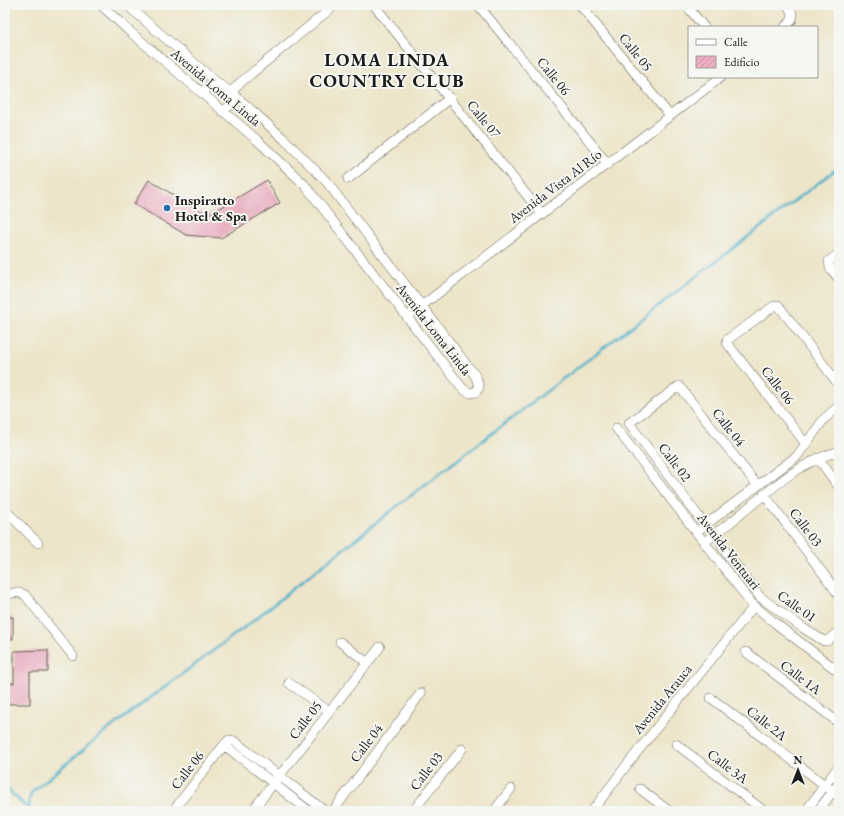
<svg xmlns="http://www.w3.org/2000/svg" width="844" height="816" viewBox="0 0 844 816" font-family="'EB Garamond',serif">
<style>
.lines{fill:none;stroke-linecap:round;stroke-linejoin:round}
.stream{stroke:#4aafc9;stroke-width:2.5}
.building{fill:url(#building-hatch)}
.minor-casing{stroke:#656259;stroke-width:10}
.minor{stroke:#fff;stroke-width:9}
.poi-dot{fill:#1f6fb2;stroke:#f6f6f2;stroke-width:1.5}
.labels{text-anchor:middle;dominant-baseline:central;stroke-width:4;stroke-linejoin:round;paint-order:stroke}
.street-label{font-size:14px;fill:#1c1c1c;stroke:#f6f6f2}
.poi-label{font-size:14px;font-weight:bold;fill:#1c1c1c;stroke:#f6f6f2;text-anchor:start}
.district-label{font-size:18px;font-weight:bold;letter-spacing:1px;fill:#1c1c1c;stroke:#f6f6f2}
</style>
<defs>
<pattern id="building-hatch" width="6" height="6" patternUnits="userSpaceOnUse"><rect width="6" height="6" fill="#edaec2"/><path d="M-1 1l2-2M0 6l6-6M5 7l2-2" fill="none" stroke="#cb95a6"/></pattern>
</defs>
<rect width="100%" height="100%" fill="#f6f6f2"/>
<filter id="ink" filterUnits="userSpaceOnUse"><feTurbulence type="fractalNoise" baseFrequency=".025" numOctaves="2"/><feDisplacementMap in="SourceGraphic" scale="8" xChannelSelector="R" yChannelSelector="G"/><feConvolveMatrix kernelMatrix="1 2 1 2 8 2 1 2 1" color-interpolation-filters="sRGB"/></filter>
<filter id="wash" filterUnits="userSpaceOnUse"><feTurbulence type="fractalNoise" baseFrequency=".012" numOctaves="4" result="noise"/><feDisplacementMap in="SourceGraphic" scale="16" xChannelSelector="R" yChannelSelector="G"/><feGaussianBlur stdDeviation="0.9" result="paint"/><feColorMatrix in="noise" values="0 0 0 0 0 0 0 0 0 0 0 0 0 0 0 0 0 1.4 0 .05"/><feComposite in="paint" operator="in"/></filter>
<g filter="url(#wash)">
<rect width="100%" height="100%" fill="#ede5c9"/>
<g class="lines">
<path class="stream" d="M5,787l24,23
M30,811l-1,-11 3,-8 69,-57 153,-115 142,-113 443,-340"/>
</g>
<g id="blocks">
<path class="building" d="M149,180l51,31 12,2 55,-33 13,23 -59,35 -35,-3 -52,-31z
M5,617h8v22h-8z
M48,650v22h-18v32h-25v-21h9v-32z"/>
</g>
</g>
<g filter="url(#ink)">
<use href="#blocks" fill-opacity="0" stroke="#656259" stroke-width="1"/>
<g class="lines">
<g class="minor-casing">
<path id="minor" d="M101,5l27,25 129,110 47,44 159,205 7,4 6,-1 3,-5 -3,-10 -150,-196 -42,-42 -53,-47 -16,-11 -88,-76
M374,5l168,209
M478,5l130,159
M580,5l90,111
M686,5l18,22
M785,27c10,-8 10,-12 2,-22
M203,94l4,-8 8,-5
M222,111c10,-5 12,-9 9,-19l10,-10 94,-77
M348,179l102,-81
M839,254l-10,7 1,7 9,11
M407,317l314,-240
M616,428l135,175 24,20 64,49
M806,444l-79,-101v-3l47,-34 4,-1 61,80
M818,458l21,29
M764,494l75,101
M5,510l33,33
M699,517l-70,-94 50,-37 78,99
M718,531l5,17 37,49 43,31 21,13h3l12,-10
M696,532l101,-76 27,-37 15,-13
M704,543c8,-8 19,-14 27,-21 37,-29 61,-57 108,-71
M5,597c7,-5 12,-6 20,-2l48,61
M340,642l28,21
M746,652l93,71
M289,683l41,29
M711,698l128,98
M676,744l88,67
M224,745l85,66
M640,789l29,22
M173,811l51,-66 5,-5 5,1 91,70
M252,811l128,-164
M333,811l88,-118
M413,811l49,-62
M494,811l17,-22
M592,811l34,-45 128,-160
M806,811l33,-45
M818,811l21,-28"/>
</g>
<use href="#minor" class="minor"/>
</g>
</g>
<circle class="poi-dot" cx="167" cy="208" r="4"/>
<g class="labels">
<g class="street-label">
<text transform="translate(636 52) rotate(51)">Calle 05</text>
<text transform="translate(554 76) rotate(51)">Calle 06</text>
<text transform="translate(216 87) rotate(40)">Avenida Loma Linda</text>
<text transform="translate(484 119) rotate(51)">Calle 07</text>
<text transform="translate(555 186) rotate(-37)">Avenida Vista Al Río</text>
<text transform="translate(434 329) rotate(52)">Avenida Loma Linda</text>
<text transform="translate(778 385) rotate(52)">Calle 06</text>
<text transform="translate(729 427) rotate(52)">Calle 04</text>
<text transform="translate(675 462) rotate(53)">Calle 02</text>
<text transform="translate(806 527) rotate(53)">Calle 03</text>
<text transform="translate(729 551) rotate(52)">Avenida Ventuari</text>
<text transform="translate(797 606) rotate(35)">Calle 01</text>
<text transform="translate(801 677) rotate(37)">Calle 1A</text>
<text transform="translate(662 699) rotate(-51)">Avenida Arauca</text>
<text transform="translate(305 720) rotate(-52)">Calle 05</text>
<text transform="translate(767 723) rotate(38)">Calle 2A</text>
<text transform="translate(366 743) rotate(-53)">Calle 04</text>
<text transform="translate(728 766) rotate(37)">Calle 3A</text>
<text transform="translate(187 770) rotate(-52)">Calle 06</text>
<text transform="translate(426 771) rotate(-52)">Calle 03</text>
</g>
<g class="poi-label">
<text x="175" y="200">Inspiratto<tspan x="175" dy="16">Hotel &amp; Spa</tspan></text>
</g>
<g class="district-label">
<text x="387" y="59">LOMA LINDA<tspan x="387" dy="21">COUNTRY CLUB</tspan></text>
</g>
</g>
<rect width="844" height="816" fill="none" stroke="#f6f6f2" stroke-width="20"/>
<rect x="688" y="26" width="130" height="52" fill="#f6f6f2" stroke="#9f9f9c"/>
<rect x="696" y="39" width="20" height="6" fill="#ffffff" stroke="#9f9f9c"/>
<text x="724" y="46" font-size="12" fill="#1c1c1c">Calle</text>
<rect x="696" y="56" width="20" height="12" fill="url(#building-hatch)" stroke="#9f9f9c"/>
<text x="724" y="66" font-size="12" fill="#1c1c1c">Edificio</text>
<g transform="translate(798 770)" stroke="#f6f6f2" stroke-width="3" paint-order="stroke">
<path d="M0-3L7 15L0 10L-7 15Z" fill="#1c1c1c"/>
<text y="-6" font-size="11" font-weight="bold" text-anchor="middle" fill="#1c1c1c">N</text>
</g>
</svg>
